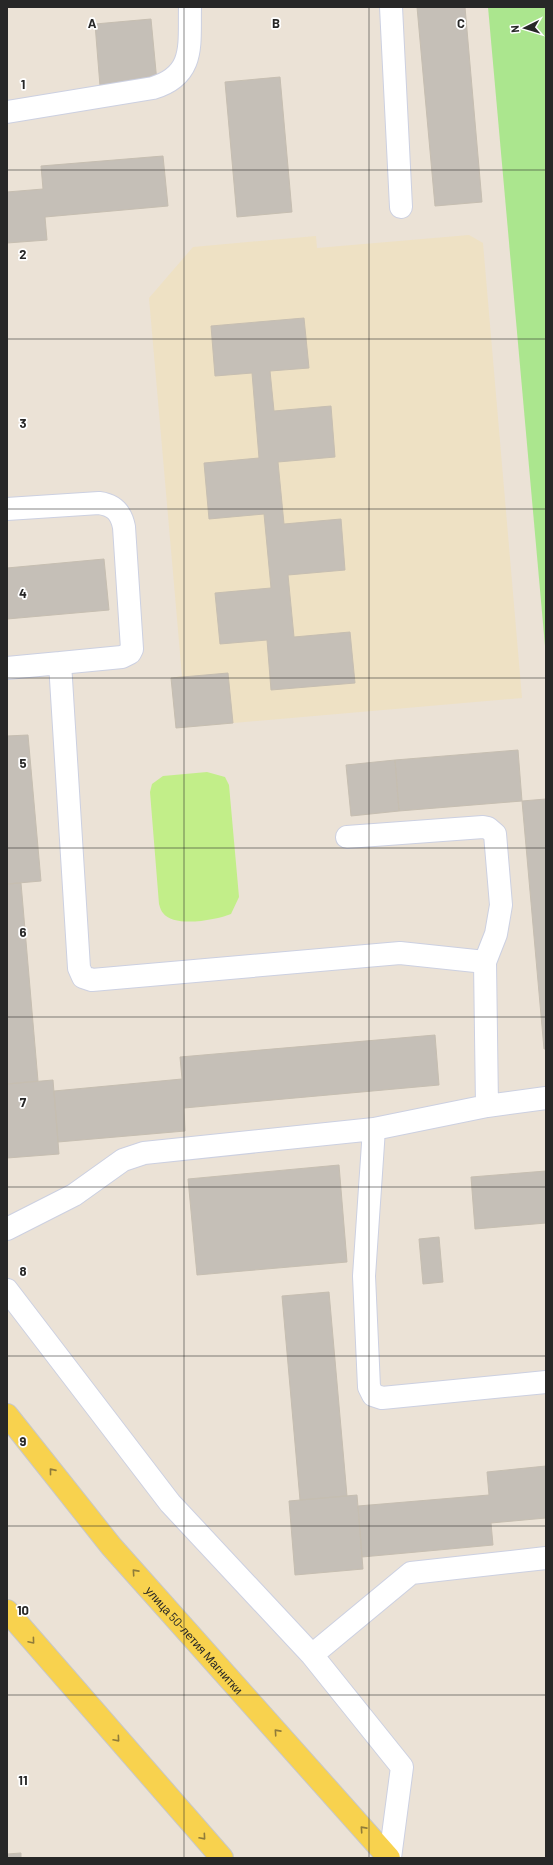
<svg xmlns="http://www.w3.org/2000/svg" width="553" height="1865" viewBox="0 0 553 1865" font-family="Barlow,sans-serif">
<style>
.education{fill:#eee1c4}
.green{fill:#abe68e}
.pitch{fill:#c2ee89}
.building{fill:#c5bfb7;stroke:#c6beb1}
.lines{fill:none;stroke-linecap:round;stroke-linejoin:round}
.minor-casing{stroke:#ccd0e1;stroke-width:24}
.major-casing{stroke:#c7c7c7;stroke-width:24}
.minor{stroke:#fff;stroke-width:22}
.major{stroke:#f8d24e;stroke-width:22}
.oneway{stroke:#907c3a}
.grid{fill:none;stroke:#272727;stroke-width:1;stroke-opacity:0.55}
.labels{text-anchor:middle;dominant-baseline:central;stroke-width:3.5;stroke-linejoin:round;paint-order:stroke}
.street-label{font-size:12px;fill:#272727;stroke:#fff}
.grid-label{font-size:13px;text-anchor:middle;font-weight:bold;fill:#272727;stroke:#fff;stroke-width:3.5;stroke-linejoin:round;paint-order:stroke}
</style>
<rect width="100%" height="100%" fill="#ebe2d6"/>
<path class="education" d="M469,235l14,8 39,455 -346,30 -5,-50 11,-2 -33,-378 44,-51 123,-11 1,12z"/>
<path class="green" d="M488,7h58v650z"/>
<path class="pitch" d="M207,772l18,5 4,8 10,112 -8,17c-15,6 -57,14 -68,-1 -2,-2 -3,-6 -4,-9l-9,-112 2,-8 11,-8z"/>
<path class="building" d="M417,7h48l17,195 -47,4z
M151,19l6,63 -57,4 -5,-62z
M280,77l12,135 -55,5 -12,-135z
M163,156l5,50 -123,11 2,23 -40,3v-51l36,-3 -2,-23z
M304,318l5,50 -39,3 4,40 57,-5 4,51 -57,5 6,62 57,-5 4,51 -57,5 6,62 56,-5 5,51 -84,7 -4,-50 -47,4 -5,-51 56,-5 -7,-74 -55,5 -5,-56 55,-5 -7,-85 -37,3 -4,-50z
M104,559l5,51 -102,9v-51z
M228,673l5,50 -57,5 -5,-50z
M28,735l13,146 -34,3v-148z
M518,750l4,51 -123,10 -4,-51z
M395,760l4,51 -48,5 -5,-51z
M546,799v250h-2l-22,-248z
M21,883l17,198 -31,3v-200z
M435,1035l4,50 -255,23 1,23 -127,11 -4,-51 128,-12 -2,-22z
M53,1080l6,74 -52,4v-74z
M339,1165l8,97 -150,13 -9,-96z
M546,1171v52l-71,6 -4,-52z
M439,1237l4,45 -20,2 -4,-45z
M329,1292l18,204 -47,4 -18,-204z
M546,1466v52l-55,5 2,22 -131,12 -4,-51 131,-11 -2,-23z
M357,1495l6,74 -68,6 -6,-74z
M21,1853v5h-14v-4z"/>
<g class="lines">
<g class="minor-casing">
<path id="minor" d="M391,7l10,200
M7,112l146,-24c43,-13 36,-44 37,-81
M7,509l92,-6c15,2 22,9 25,24l8,122 -2,4 -8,4 -62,6 19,305 4,9 9,3 308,-27 85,9
M7,668l53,-5
M347,837l136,-10 5,1 7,6 6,71 -5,29 -11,28 2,144
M546,1098l-59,8 -113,23 -10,147 5,111 4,8 9,3 164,-16
M7,1229l67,-34 49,-35 21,-7 230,-24
M7,1290l163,213 142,152 90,112 -12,91
M312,1655l99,-82 135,-15"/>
</g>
<g class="major-casing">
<g id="major">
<path id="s1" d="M7,1415l104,131 278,312"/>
<path d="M7,1611l215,247"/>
</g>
</g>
<use href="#minor" class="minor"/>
<use href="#major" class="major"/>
</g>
<defs><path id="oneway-chevron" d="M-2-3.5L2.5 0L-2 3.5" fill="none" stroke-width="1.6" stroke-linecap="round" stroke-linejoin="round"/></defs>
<g class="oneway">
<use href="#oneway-chevron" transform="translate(52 1471) rotate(-129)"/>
<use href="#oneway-chevron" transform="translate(135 1572) rotate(-132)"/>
<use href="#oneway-chevron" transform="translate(32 1641) rotate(50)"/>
<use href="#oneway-chevron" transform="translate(277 1732) rotate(-132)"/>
<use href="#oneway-chevron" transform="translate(117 1739) rotate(49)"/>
<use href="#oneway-chevron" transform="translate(363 1829) rotate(-132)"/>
<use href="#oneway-chevron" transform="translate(203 1837) rotate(49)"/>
</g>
<path class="grid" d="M184,7v1851M369,7v1851M7,170h539M7,339h539M7,509h539M7,678h539M7,848h539M7,1017h539M7,1187h539M7,1356h539M7,1526h539M7,1695h539"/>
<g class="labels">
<g class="street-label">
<text stroke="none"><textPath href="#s1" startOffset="293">улица 50-летия Магнитки</textPath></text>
</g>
</g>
<g class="grid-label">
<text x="92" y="28">A</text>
<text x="276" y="28">B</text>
<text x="461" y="28">C</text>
<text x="23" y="89">1</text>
<text x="23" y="259">2</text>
<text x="23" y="428">3</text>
<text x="23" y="598">4</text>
<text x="23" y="768">5</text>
<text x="23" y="937">6</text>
<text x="23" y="1107">7</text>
<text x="23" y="1276">8</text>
<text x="23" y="1446">9</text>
<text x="23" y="1615">10</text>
<text x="23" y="1785">11</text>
</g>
<rect width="553" height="1865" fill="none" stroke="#272727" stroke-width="16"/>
<g transform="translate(525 28) rotate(265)" stroke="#ffffff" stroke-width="3" paint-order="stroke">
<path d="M0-3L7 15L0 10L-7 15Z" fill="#272727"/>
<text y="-6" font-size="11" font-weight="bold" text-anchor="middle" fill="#272727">N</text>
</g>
</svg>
